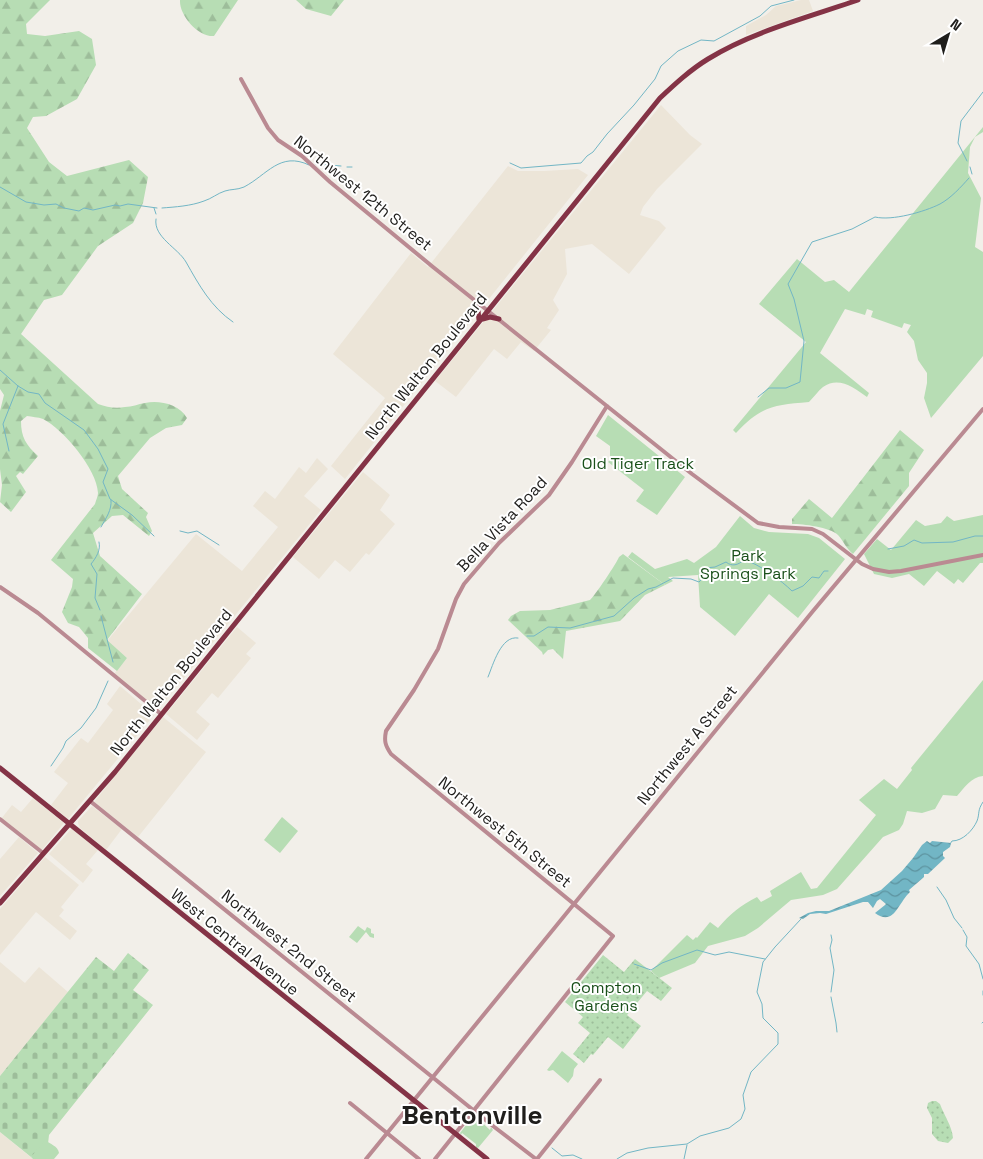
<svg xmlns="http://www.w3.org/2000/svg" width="983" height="1159" viewBox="0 0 983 1159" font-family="'Space Grotesk',sans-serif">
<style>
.built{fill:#ece5d8}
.grass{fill:url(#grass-dots)}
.forest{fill:url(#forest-firs)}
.cemetery{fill:url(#cemetery-stones)}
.park{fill:#b7ddb4}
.water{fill:url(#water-waves)}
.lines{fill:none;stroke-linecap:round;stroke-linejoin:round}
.stream{stroke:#72b6c5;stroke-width:1}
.minor{stroke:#ba8a92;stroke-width:4}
.major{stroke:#843346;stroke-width:5}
.labels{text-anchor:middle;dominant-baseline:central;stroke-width:4;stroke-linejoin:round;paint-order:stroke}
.street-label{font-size:16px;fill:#1f1e1c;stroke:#fff}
.park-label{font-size:16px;fill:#1a501a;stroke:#fff}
.town-label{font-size:26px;font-weight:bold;fill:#1f1e1c;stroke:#fff}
</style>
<defs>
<pattern id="grass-dots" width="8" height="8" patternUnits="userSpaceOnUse" patternTransform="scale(1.25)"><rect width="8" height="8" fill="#b7ddb4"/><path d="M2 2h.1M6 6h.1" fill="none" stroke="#9dbd9a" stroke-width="1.8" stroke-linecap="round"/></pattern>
<pattern id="forest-firs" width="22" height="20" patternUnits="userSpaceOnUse" patternTransform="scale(1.25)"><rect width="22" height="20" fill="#b7ddb4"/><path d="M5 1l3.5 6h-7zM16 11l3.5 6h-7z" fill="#9dbd9a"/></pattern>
<pattern id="cemetery-stones" width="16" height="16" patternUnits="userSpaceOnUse" patternTransform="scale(1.25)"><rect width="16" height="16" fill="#b7ddb4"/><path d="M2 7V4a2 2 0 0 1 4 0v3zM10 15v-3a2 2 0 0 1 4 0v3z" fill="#9dbd9a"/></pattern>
<pattern id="water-waves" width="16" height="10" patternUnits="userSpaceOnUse" patternTransform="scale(1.25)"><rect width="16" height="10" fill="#72b6c5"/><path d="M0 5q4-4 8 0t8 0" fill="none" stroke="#5d939f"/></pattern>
</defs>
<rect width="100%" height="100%" fill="#f2efe9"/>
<path class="built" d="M801,0h8l4,11 -67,24v-9l20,-11 10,-9z
M661,105l29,30 12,9 -45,45 -14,18 -3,8 19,6 7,7 -37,46 -37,-30 -27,5 2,25 -14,26 6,10 -12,18 4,2 -17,21 -13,-9 -14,17 -13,-10 -38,48 -21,-16z
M508,166l10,5h26l34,-2 10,6 -243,304 -14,-13 54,-68 -52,-44 78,-101 17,14z
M317,458l11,11 -24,27 17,14 -163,200 -44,-36 13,-16 -20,-17 89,-107 46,37 36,-44 -25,-21 12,-15 10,8 24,-32 7,6z
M363,472l27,23 -10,15 15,14 -26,31 -3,-2 -16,19 -15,-12 -16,19 -26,-22z
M237,627l19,16 -10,11 5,4 -33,40 -6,-5 -16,19 14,12 -13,16 -31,-26z
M120,686l34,29 -86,104 -17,-14 17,-22 -14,-11 27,-34 7,5 25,-33 -6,-6z
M163,717l43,35 -68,85 -44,-35z
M33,798l31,25 -23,28 -40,-32 11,-14 9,7z
M92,806l30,23 -16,21 -26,-22 -2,-5v-2z
M72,828l26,22 -12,14 7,6 -10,13 -34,-29z
M19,837l19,16 -38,43v-37z
M45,857l34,28 -18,22 3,3 -5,6 18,15 -7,9 -34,-28 -36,43v-46z
M0,962l25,21 14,-16 29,25 -68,84z
M0,1132l33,27h-33z"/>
<path class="grass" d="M603,955l21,17 11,-13 37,29 -11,13 -14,-10 -20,24 14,11 -18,23 -15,-12 -15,18 -2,-1 -7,9 -11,-9 17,-21 -12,-10 5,-6 -18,-15z
M932,1101h4l4,3c4,11 12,22 13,34l-5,5 -10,-2 -6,-7v-16l-5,-10 1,-5z"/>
<path class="forest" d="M0,0h50l-24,24 1,10 18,2 34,-5 13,8 4,26 -19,34 -31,17 -13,1 -6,11 22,34 18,14 62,-16 19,17 -5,26 -10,20 -35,23 -36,49 -18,5 -23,34 77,70c9,3 17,5 27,3 7,0 13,-3 20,-4 14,-3 34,1 42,15l-5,7 -16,3 -16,10 -32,38 4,13 26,24 -2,4 6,14 -3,5 -26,-21 -11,1 -19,17 7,23 42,38 -35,46 20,18 -10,13 -29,-23v-10l-9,-11 -11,-4 -6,-11 10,-25 1,-8 -22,-19 44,-56c1,-4 3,-8 3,-11 -1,-24 -35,-64 -55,-74 -5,-2 -11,-2 -16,-3l-6,5c0,16 5,24 17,35l-15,18 -3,-2 -4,4 10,16 -15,20 -11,-10 2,-17 -2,-16v-58l4,-16 -4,-6z
M180,0h58l-24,36c-16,1 -35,-21 -34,-36z
M296,0h48l-13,16 -25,-7z
M900,430l24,20 -15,23v13l-56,68c-7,-6 -9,-12 -15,-19 -8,-8 -35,-11 -46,-11v-5l17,-20 23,19z
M623,554l42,31 -20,10 -25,26 -54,10 -3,28 -10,-10 -5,1 -5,5 -1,-3 -34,-32 3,-4 9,-5 30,-1 40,-10c4,-3 28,-39 29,-43z"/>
<path class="cemetery" d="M128,953l21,17 -16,20 20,15 -104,130 -1,9 -17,13 -31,-25v-56l96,-119 18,14z"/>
<path class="park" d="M983,127v5l-8,5 -5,10 -2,26 13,25 -6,49 8,5v104l-52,62 -7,-20 3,-15v-10l-9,-13 -4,-19 -7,-9 4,-7 -7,-2 -2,5 -31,-11 2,-6 -6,-2 -2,6 -20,-6 -25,44 49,40 -2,4c-13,-9 -28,-21 -44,-10 -5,4 -9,10 -14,15 -35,3 -48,4 -73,31l-3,-3 73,-88 -47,-38 38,-45 28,23 9,-2 15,12z
M608,415l77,62 -28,38 -21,-14 8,-11 -36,-28 2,-2v-14l-14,-10z
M983,515v48h-3l-17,20 -5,-4 -4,5 -17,-13 -13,15 -15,-12 -17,4 -18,-4 -10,-20 13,-15 14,11 25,-30 9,6 16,-3 6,-7 7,5z
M740,516l14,12 15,4 39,2 11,4 26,21 -47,59 -29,-24 -34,42 -35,-29 -2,-32 -30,2 5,4 -8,4 -37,-28 4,-5 23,17 32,-10 7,4 22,-16z
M983,680v96c-12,1 -19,12 -26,20l-14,-1 -8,14 -13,4 -15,-2 -4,13 -4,6 -16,7 -46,52 -14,6 -32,5 -33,28 -13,8 -37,10 -13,17 -36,15 -8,-7 36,-36 6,5 3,-3 1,1 13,-16 8,6c13,-15 22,-22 39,-31l4,5 11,-6 -2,-5 31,-19 10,17 6,-1 59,-73 -17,-15 25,-21 13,10 15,-19 -1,-2z
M282,817l16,14 -18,22 -16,-13z
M358,926l7,5 2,-4 4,2v4l3,1v4l-4,-1 -4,-5 -9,11 -8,-6z
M562,1051l16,13 -4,5 -1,7 -5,7 -15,-13 -4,1 -2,-1z
M474,1115l16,15 1,-3 2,3 -15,18 -2,-1v-3l-14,-11 -1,2 -1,-2z
M45,1140c5,4 13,6 14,13l-5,6h-21l-2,-2z"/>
<path class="water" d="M927,841l3,2 2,-2 19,2 -1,4 -7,5v4l2,2 -17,16h-4v3l-15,13 1,2c-12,11 -16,35 -35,21l10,-8 1,-1 -6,-5 -3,2 -4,7 -5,-6h-5l-37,12 -6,-1 -10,1 -7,5 -4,-1 9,-5 8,-2h13l52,-21 21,-19 11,-13 9,-13z"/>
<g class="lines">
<path class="stream" d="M967,161l-9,-18 3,-22 22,-29
M510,163l11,5 60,-5 6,-7 6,-4 14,-18 27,-29 21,-26 6,-13 17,-15 23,-11 13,1 46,-25 11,-10 23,-6
M316,164l25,2
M347,167h5
M970,167l2,7
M0,187l26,15 18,3 12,-1 8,4 15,3 5,-3 9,2 22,-5 5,1 8,-2 29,4
M154,208l2,6
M162,208c13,-1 29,-2 42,-7 7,-2 14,-8 21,-10 6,-2 12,-1 19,-4 23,-12 36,-36 65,-22
M156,219c-3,18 22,29 30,43 13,23 25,45 47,60
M0,370l18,16 10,6 11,2 6,9 39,27 14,19 10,20 -5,13 7,17 22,16 22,21
M758,397l11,-9h17l14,-6 4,-41 -10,-42 -6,-15 24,-42 40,-13 23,-12c17,4 49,-5 65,-13 11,-6 21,-17 29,-26
M9,451l-6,-27 15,-38
M101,527c5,-9 11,-17 10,-27
M180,531l8,2 9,-2 22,14
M99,542c2,8 -3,16 -8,22l6,10 -2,24 5,12
M888,549l16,-3 10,-6 8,3 31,-1 22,-6h8
M101,616l12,46
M527,636h7l14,-9 22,1 44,-12 20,-18 14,-9 8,-2 17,-9 18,1 8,3 6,-6v-8l10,-1 11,-5c6,5 12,3 18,-2 14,3 38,21 48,31l11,-5 9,-9 7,1 5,-7h4
M488,677c5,-12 13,-42 30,-39
M51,766l12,-18 3,-7 15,-13 15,-20 12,-27
M950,844l2,-3c11,0 21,-11 25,-20 3,-8 0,-10 6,-19
M937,887l9,13 8,18 8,10
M963,930l4,7 -1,9 13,18 4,15
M634,964l17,6 11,-7 35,-13 18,5 14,-3 36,7
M983,991v4
M831,992l3,-22 -4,-22 2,-8 -1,-5
M831,997l5,26 1,9
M982,1023l1,-1
M552,1148l10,8 11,-1 9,4
M617,1159l10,-6 21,-5 39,-4 13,-8 29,-8 12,-9 4,-10 -2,-14 8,-23 27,-28v-11l-15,-15 -1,-14 -5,-12 6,-30 12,-15 26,-28
M684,1159l3,-14"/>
<path class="minor" d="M241,79l27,49 10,12 24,16 28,26 103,85 259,207 66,49 21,4 33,2 11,5 39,30 11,5 16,3 12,-1 82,-16
M0,587l38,26 123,101
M90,801l403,325 43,33
M0,819l43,34
M350,1103l69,56
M366,1159l447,-548 170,-202
M435,1159l178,-223 -222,-182c-6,-9 -7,-13 -5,-23l28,-41 24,-41 18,-50 8,-15 35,-41 50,-48 23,-33 35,-56
M537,1159l63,-79"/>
<path class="major" d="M477,301l2,19 11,-3 9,2
M0,768l487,391
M0,903l115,-131 545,-674c15,-14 30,-28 48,-39 43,-27 101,-42 150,-59"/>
</g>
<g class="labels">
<g class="street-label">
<text transform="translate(363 193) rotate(39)">Northwest 12th Street</text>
<text transform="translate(426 366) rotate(-51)">North Walton Boulevard</text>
<text transform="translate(502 524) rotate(-47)">Bella Vista Road</text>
<text transform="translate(171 682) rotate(-51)">North Walton Boulevard</text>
<text transform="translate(687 745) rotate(-51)">Northwest A Street</text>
<text transform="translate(505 832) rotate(39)">Northwest 5th Street</text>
<text transform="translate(235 942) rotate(39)">West Central Avenue</text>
<text transform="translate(289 946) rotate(39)">Northwest 2nd Street</text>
</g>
<g class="park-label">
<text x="638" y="463">Old Tiger Track</text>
<text x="748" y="555">Park<tspan x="748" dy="18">Springs Park</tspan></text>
<text x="606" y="987">Compton<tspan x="606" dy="18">Gardens</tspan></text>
</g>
<g class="town-label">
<text x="472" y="1115">Bentonville</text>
</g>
</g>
<g transform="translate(948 35) rotate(38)" stroke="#ffffff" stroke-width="4" paint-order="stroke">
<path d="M0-4L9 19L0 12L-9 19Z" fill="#1f1e1c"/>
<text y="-8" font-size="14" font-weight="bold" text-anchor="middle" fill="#1f1e1c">N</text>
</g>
</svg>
